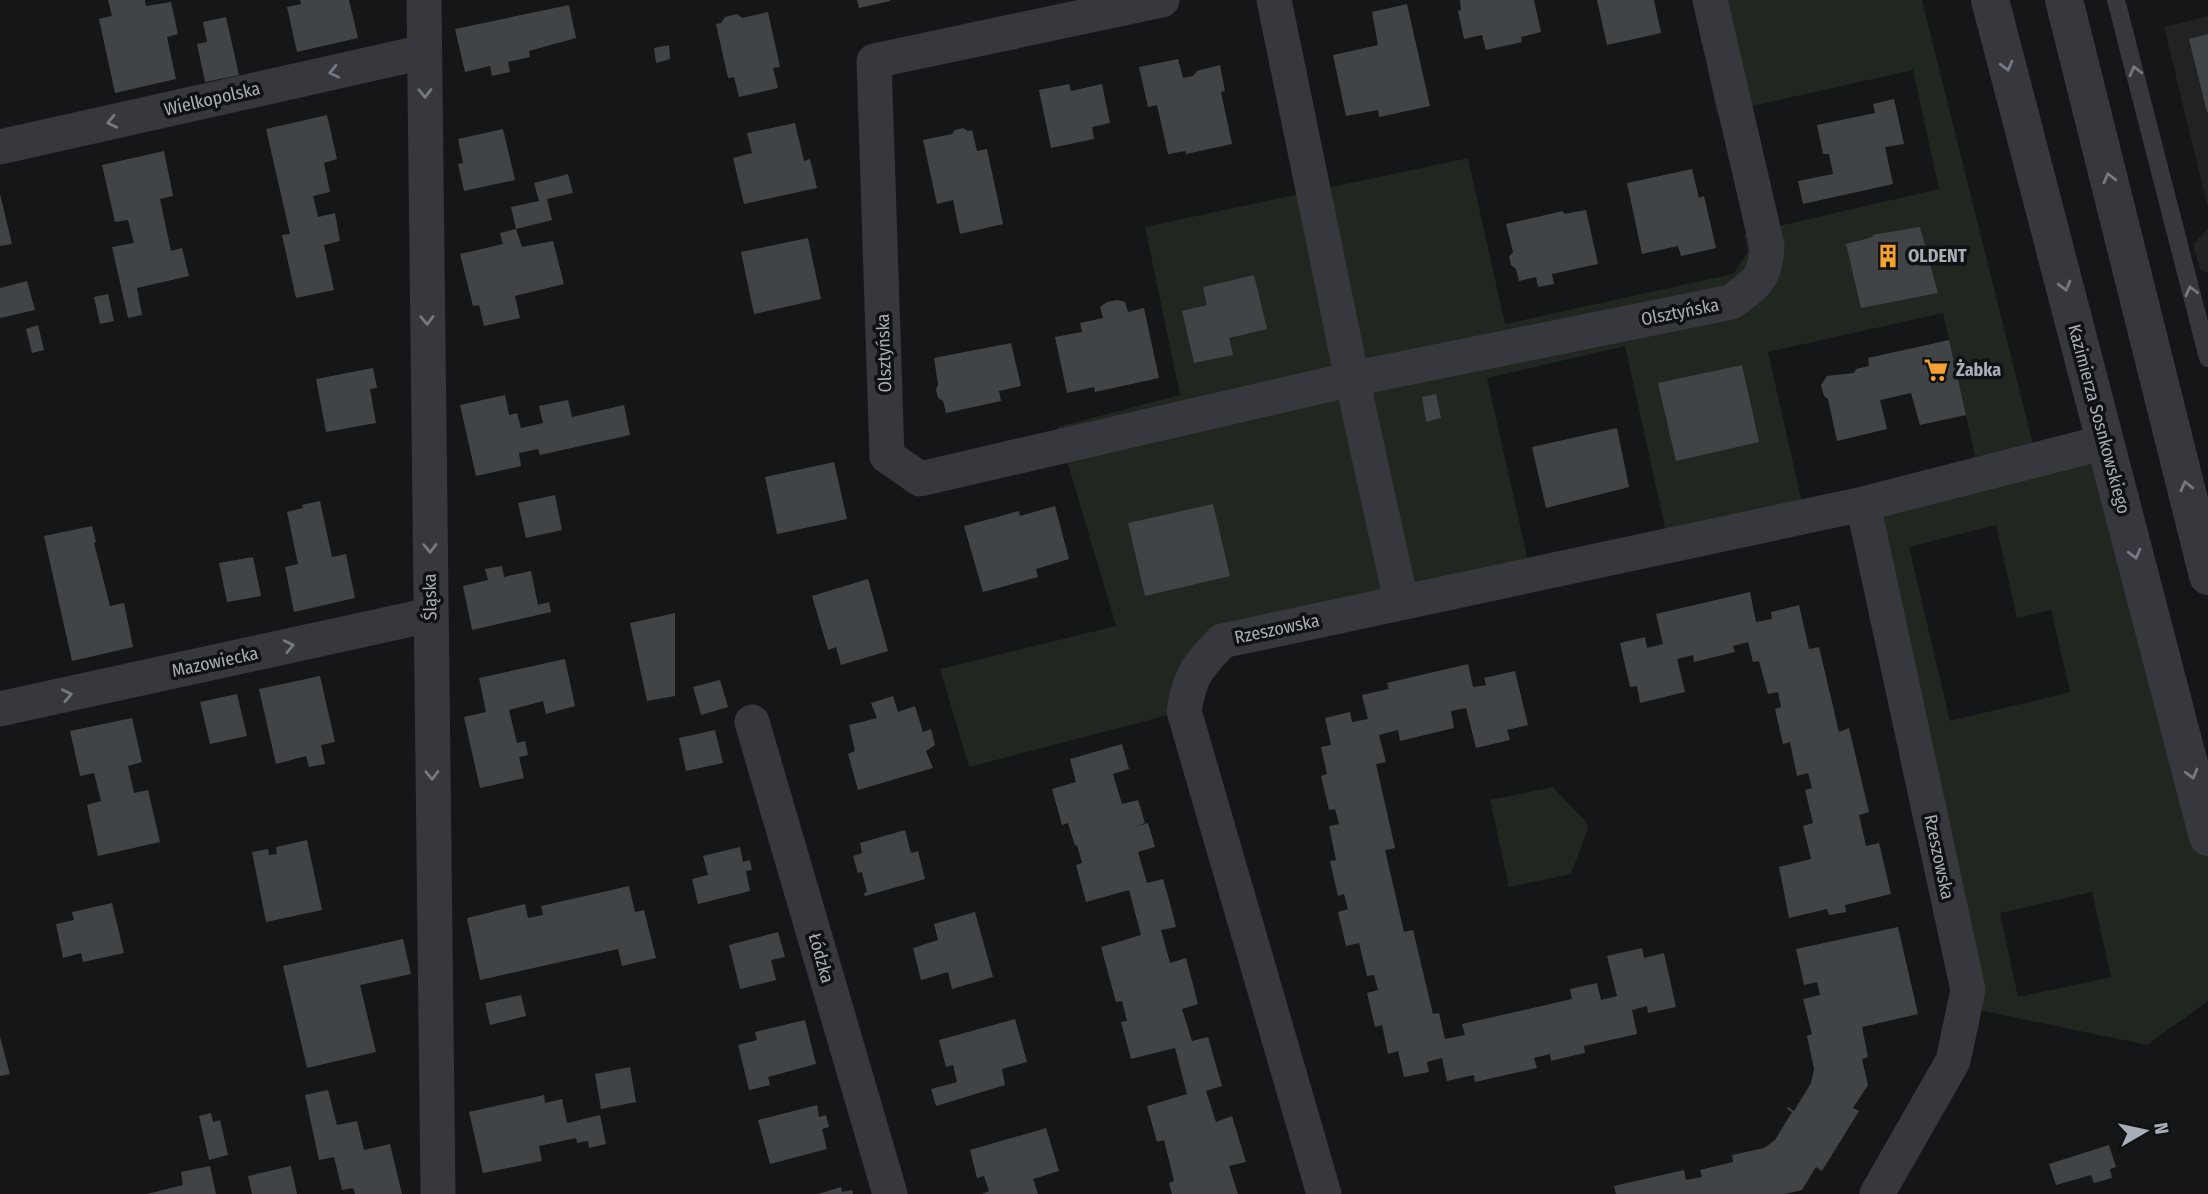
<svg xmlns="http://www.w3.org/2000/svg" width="2208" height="1194" viewBox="0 0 2208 1194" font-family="'Fira Sans Condensed',sans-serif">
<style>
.built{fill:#212224}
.green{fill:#1f2720;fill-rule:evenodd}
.building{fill:#414447}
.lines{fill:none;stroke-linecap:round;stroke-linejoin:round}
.service{stroke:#36383d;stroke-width:18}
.minor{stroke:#36383d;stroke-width:35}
.tertiary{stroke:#36383d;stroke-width:38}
.oneway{stroke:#747981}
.labels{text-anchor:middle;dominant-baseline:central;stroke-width:7;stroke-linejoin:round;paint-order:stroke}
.street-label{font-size:18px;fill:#a7aeb8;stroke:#101112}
.poi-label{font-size:18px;font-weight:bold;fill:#a7aeb8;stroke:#101112;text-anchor:start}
</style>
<rect width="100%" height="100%" fill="#151617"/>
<path class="built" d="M2208,16v192l-44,-181z
M2208,229v44l-8,-4 -7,-25z"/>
<path class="green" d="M1693,0h229l115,460 69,-18 102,395v164l-61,44 -182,-38 -102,-503 116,-30 -36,-161 -175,39 37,164 -136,29 -44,-199 -138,32 44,196 -309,67 -38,70 -215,56 -29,-98 176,-43 -59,-199 123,-32 -35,-168 323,-69 37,166 228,-50 15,-22 -4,-18 195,-45 -26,-119 -196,44zM1996,525l21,93 34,-8 19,82 -120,29 -41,-174zM2092,892l19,85 -93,20 -18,-84z
M1553,787l33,35 2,7 -17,45 -62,13 -19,-87z"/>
<path class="building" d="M108,0h37l1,6 25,-4 7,32 -11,3 9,42 -61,14 -16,-74 13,-3z
M300,0h49l9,38 -61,14 -10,-45 14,-3z
M857,0h33v1l-31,7z
M1460,0h74l7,32 -20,5 1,5 -36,8 -4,-15 -18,4 -6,-28 3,-1z
M1597,0h57l7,33 -54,12z
M1407,4l23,102 -51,11 -1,-7 -32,6 -13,-61 45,-10 -6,-33z
M569,5l7,33 -47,13 1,6 -22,5 2,10 -18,4 -2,-10 -25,6 -10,-43z
M768,12l12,55 -7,1 5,20 -39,9 -5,-20 -6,1 -12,-54 5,-1 4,-6 12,-3 5,4z
M226,17l13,58 -34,7 -8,-38 10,-2 -4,-20z
M2208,34v78h-1l-18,-73z
M669,45l1,14 -14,4 -2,-15z
M1178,59l5,19 10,-2 4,-5 23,-6 5,26 -4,1 11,52 -46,10 -1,-3 -17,3 -11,-49 -9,2 -9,-40z
M1069,84l2,7 31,-7 8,39 -18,4 2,12 -43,9 -12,-58z
M1894,99l10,45 -19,3 8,37 -90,20 -5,-23 35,-7 -4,-20h-6l-6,-29 58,-12 -2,-9z
M327,115l10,44 -13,4 6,29 -17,4 5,21 17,-4 5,28 -16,4 10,45 -38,8 -14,-63 8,-1 -24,-105z
M795,123l9,38 6,-2 7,29 -73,16 -11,-46 19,-5 -5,-20z
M963,128l5,3 4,-1 5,21 10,-2 16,75 -43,10 -7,-34 -16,4 -14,-64 29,-6 3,-4z
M503,129l12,51 -51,11 -6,-27 5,-1 -5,-24z
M164,151l9,45 -13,3 11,52 11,-3 7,28 -52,12 5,27 -14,3 -16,-71 22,-4 -6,-23 -13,2 -13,-57z
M1692,169l7,29 5,-2 12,52 -35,8 -3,-10 -36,8 -15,-71z
M568,174l5,19 -26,6 5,21 -36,9 -5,-22 28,-6 -5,-18z
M0,194l12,50 -12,2z
M1586,210l12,54 -46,10 2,10 -16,3 -2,-10 -17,4 -3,-12 -5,-4 -2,-8 4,-5 -7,-28 57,-13 1,3z
M1920,227l18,66 -77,15 -15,-64 27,-7 -1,-2z
M516,229l6,18 31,-6 11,43 -49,12 5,22 -36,8 -5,-21 -6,1 -13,-52 43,-10 -3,-11z
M808,238l13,61 -67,15 -13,-62z
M1254,275l13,54 -38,9 4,17 -39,8 -12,-52 25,-6 -4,-18z
M27,281l8,29 -35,8v-30z
M108,294l6,27 -14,3 -6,-27z
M1117,300l8,2 3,10 16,-4 15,70 -64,14 -1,-5 -27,6 -12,-56 27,-5 -2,-9 23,-5 -3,-11 7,-5z
M38,325l6,25 -12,3 -6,-24z
M1949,340l17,75 -46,10 -9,-32 -31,7 7,29 -50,12 -9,-42 -4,-3 -3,-11 6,-9 27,-3 2,-4 13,-3 -1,-8z
M1011,343l10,43 -22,5 2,10 -55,12 -3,-12 -5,-3 -2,-8 2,-6 -4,-26z
M1742,365l17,77 -83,19 -18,-78z
M373,368l4,20 -7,1 6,34 -50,9 -10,-53z
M1436,394l5,24 -15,4 -4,-25z
M505,395l4,20 8,-2 4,15 22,-5 -4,-17 29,-6 4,17 52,-12 6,30 -90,20 -2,-6 -19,4 2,13 -45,10 -16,-71z
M1617,428l12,59 -83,21 -14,-61z
M834,462l13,57 -70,15 -12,-57z
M555,495l7,35 -36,8 -8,-35z
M320,501l12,56 14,-3 9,44 -61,14 -9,-45 13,-3 -11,-52 16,-4 -1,-3z
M1213,504l17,72 -85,20 -17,-73z
M1055,506l14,53 -33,10 2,8 -55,15 -19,-66 55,-15 1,5z
M92,526l4,16 -2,1 16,63 14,-3 9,44 -61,14 -28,-125z
M253,557l8,39 -34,6 -8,-39z
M502,566l2,11 27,-6 7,34 11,-3 2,10 -79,18 -9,-44 25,-6 -3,-11z
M868,579l20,72 -47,14 -5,-18 -8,3 -16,-54z
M1750,592l6,30 16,-3 -1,-7 28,-7 10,44 10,-2 20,85 10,-4 20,84 -10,3 7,31 13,-3 12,51 -46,11 1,7 -17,3 -2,-6 -38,9 -10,-51 32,-8 -8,-33 10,-3 -8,-33 7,-2 -4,-15 -11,3 -7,-34 -7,2 -8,-35 6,-2 -3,-15 -10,2 -9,-33 -6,1 -5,-20 -15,4 2,6 -41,10 -1,-7 -16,4 8,33 -45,11 -3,-17 -7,1 -10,-44 25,-6 2,11 16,-4 -7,-30z
M675,613v83l-28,5 -17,-78z
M565,659l10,47 -29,8 -3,-13 -34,9 8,33 8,-2 3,14 -9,2 5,21 -44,10 -16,-71 22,-5 -7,-34z
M1468,664l5,23 13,-2 -2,-7 31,-7 13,54 -21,5 3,10 -34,8 -10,-40 -15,3 3,17 -54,13 -2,-11 -19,5 7,27 -10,2 19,84 -10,2 19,82 9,-2 20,84 6,-1 6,26 20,-4 -3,-11 110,-25 -2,-10 27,-6 4,17 16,-4 -10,-40 35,-8 2,10 20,-5 12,54 -28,6 -1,-7 -15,4 5,24 -53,12 1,7 -14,3 -20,5 -1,-7 -16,4 3,10 -62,14 -1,-7 -27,6 -5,-23 -15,4 2,10 -25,5 -6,-26 -10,3 -6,-29 -7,2 -8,-34 11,-3 -4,-15 -7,1 -8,-33 -13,3 -8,-34 10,-3 -4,-15 -6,2 -8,-35 6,-1 -7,-34 10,-2 -4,-15 -6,1 -8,-34 6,-2 -6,-27 10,-2 -6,-27 25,-6 2,10 16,-3 -6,-24 27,-6 -2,-6z
M320,676l15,66 -14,3 4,19 -16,3 -3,-11 -30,8 -17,-75z
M720,680l8,27 -27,8 -8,-28z
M237,694l10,42 -37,8 -10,-42z
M893,696l5,16 17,-6 8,26 8,-3 4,16 -9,6 7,17 -75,22 -10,-36 7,-3 -6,-26 28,-7 -6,-15z
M132,718l10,44 -14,4 6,27 14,-3 12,52 -62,14 -11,-51 14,-4 -7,-28 -14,3 -10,-45z
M715,730l8,33 -37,8 -7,-33z
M1122,744l7,25 -16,5 9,30 16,-4 7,23 -11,4 14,-4 7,24 -17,5 9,31 16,-4 7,24 6,24 -15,3 9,33 16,-5 12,46 -16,5 10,32 16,-4 14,49 -16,5 10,31 16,-6 14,46 -17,4 9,28h-66l-3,-11 5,-2 -10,-41 -7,2 -10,-36 40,-12 -12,-46 -44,11 -10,-37 6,-1 -5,-20 -6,1 -15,-55 40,-12 -12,-45 -43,12 -10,-37 6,-2 -5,-18 -2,1 -7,-23 -6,2 -10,-36 24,-7 -6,-23z
M905,830l6,23 7,-2 7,28 -60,17 -1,-3 3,-1 -5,-20 -4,1 -5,-17 9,-3 -2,-10z
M307,840l15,70 -56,12 -14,-70 16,-3 1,6 8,-1 -1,-7z
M740,847l3,15 7,-2 2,10 -6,1 4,20 -52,13 -6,-25 16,-4 -5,-19z
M629,886l6,26 9,-2 12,48 -34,8 -4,-17 -138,31 -13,-62 58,-14 3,14 15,-3 -2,-9z
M112,903l12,50 -41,9 -2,-9 -18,5 -7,-34 18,-4 -2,-8z
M975,912l18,65 -41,12 -4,-17 -27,8 -8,-32 25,-8 -4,-16z
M1898,927l20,87 -56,13 6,30 -6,2 6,26 -15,23 6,3 -37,60 -6,-4 -14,23 -17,4h-169l-2,-8 70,-16 2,10 16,-3 -2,-7 33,-8 -1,-7 32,-7 11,-8 17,-28 -5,-3 1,-2 6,4 17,-28 3,-14 -7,-33 5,-2 -9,-35 17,-4 -3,-13 -13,3 -8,-36z
M778,932l7,25 -14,3 5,20 -36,9 -11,-44z
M403,939l8,35 -51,11 16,67 -69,16 -24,-102z
M521,995l5,21 -36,9 -5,-22z
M1015,1019l12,43 -25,7 3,16 -69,21 -5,-17 26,-7 -4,-17 -7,2 -7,-27z
M805,1020l11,44 -48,13 2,8 -21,5 -11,-45 19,-5 -2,-8z
M0,1037l10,37 -10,2z
M630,1067l6,35 -35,7 -6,-35z
M328,1090l9,35 20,-4 7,29 26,-6 12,50h-47l-2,-6 -11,2 -8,-33 -15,3 -14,-65z
M544,1095l1,8 17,-4 5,24 33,-8 6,29 -17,4 -1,-7 -11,2 -1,-5 -37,8 3,15 -59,12 -14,-61z
M817,1105l2,12 7,-2 3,12 -7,2 5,20 -57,15 -12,-44z
M211,1113l2,9 7,-2 8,35 -19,5 -10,-44z
M1046,1128l13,43 -26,8 5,15h-56l7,-3 -5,-15 -7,2 -7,-28z
M2109,1145l7,22 -6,2 2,9 -18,5 -3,-8 -35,10 -7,-21z
M210,1166l6,28h-69l36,-9 -2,-13z
M291,1166l6,28h-45l-4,-18z
M841,1187l1,5 10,-2 1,4h-35z"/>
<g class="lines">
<path class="service" d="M2116,0l92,358"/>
<path class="minor" d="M424,0l14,1194
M1162,0l-288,61 13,395 33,23 432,-100 379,-77c25,-18 35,-24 36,-56l-57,-246
M1274,0l78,379 49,222
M0,147l424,-95
M1863,504l105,486 -15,71 -76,133
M0,709l430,-94
M752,722l138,472
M1324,1194l-140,-483c6,-36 13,-44 38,-70l641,-137 243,-62"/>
<path class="tertiary" d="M1990,0l218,837
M2064,0l144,576"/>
</g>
<defs><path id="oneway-chevron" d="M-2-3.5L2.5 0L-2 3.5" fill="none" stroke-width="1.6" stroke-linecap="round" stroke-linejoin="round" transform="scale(1.75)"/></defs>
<g class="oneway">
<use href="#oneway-chevron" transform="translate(2007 66) rotate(75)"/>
<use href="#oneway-chevron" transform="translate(2135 71) rotate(-104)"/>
<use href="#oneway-chevron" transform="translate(334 72) rotate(167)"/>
<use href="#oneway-chevron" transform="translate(425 93) rotate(89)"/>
<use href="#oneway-chevron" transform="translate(112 122) rotate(167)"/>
<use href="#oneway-chevron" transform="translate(2109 178) rotate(-104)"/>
<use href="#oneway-chevron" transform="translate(2065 286) rotate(75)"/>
<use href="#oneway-chevron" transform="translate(2191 291) rotate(-104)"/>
<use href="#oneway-chevron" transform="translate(427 320) rotate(89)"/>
<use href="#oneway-chevron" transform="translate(2186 486) rotate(-104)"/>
<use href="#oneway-chevron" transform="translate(430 548) rotate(89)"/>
<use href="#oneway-chevron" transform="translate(2135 554) rotate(75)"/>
<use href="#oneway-chevron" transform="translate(289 646) rotate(-12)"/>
<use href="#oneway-chevron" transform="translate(67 695) rotate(-12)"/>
<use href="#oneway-chevron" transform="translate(2192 774) rotate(75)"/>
<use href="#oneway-chevron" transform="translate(432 775) rotate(89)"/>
</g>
<defs>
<g id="building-bare" transform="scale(1.89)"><path d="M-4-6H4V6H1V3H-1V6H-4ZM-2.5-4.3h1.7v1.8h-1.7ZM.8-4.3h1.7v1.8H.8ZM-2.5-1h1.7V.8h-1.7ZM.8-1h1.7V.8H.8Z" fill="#f4a131" stroke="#101112" stroke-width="2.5" paint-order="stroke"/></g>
<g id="supermarket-bare" transform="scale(1.89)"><path d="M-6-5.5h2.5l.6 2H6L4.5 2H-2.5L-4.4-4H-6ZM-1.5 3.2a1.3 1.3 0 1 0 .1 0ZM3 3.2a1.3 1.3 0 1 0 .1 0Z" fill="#f4a131" stroke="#101112" stroke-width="2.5" paint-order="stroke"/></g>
</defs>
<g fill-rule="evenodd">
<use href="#building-bare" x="1888" y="256"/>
<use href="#supermarket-bare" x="1936" y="370"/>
</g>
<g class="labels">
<g class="street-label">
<text transform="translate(212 99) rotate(-13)">Wielkopolska</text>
<text transform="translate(1680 312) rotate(-11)">Olsztyńska</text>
<text transform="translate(884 353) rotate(-92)">Olsztyńska</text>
<text transform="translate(2099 419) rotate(75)">Kazimierza Sosnkowskiego</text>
<text transform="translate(430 597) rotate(-91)">Śląska</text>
<text transform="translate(1277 629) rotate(-12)">Rzeszowska</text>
<text transform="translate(215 662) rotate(-12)">Mazowiecka</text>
<text transform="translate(1939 857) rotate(78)">Rzeszowska</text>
<text transform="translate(821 958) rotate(74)">Łódzka</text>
</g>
<g class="poi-label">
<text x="1908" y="256">OLDENT</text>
<text x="1956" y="370">Żabka</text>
</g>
</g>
<g transform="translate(2145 1131) rotate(81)" stroke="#101112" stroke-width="5" paint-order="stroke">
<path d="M0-5L12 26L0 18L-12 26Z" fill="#a7aeb8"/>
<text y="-10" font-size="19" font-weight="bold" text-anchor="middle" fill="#a7aeb8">N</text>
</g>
</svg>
